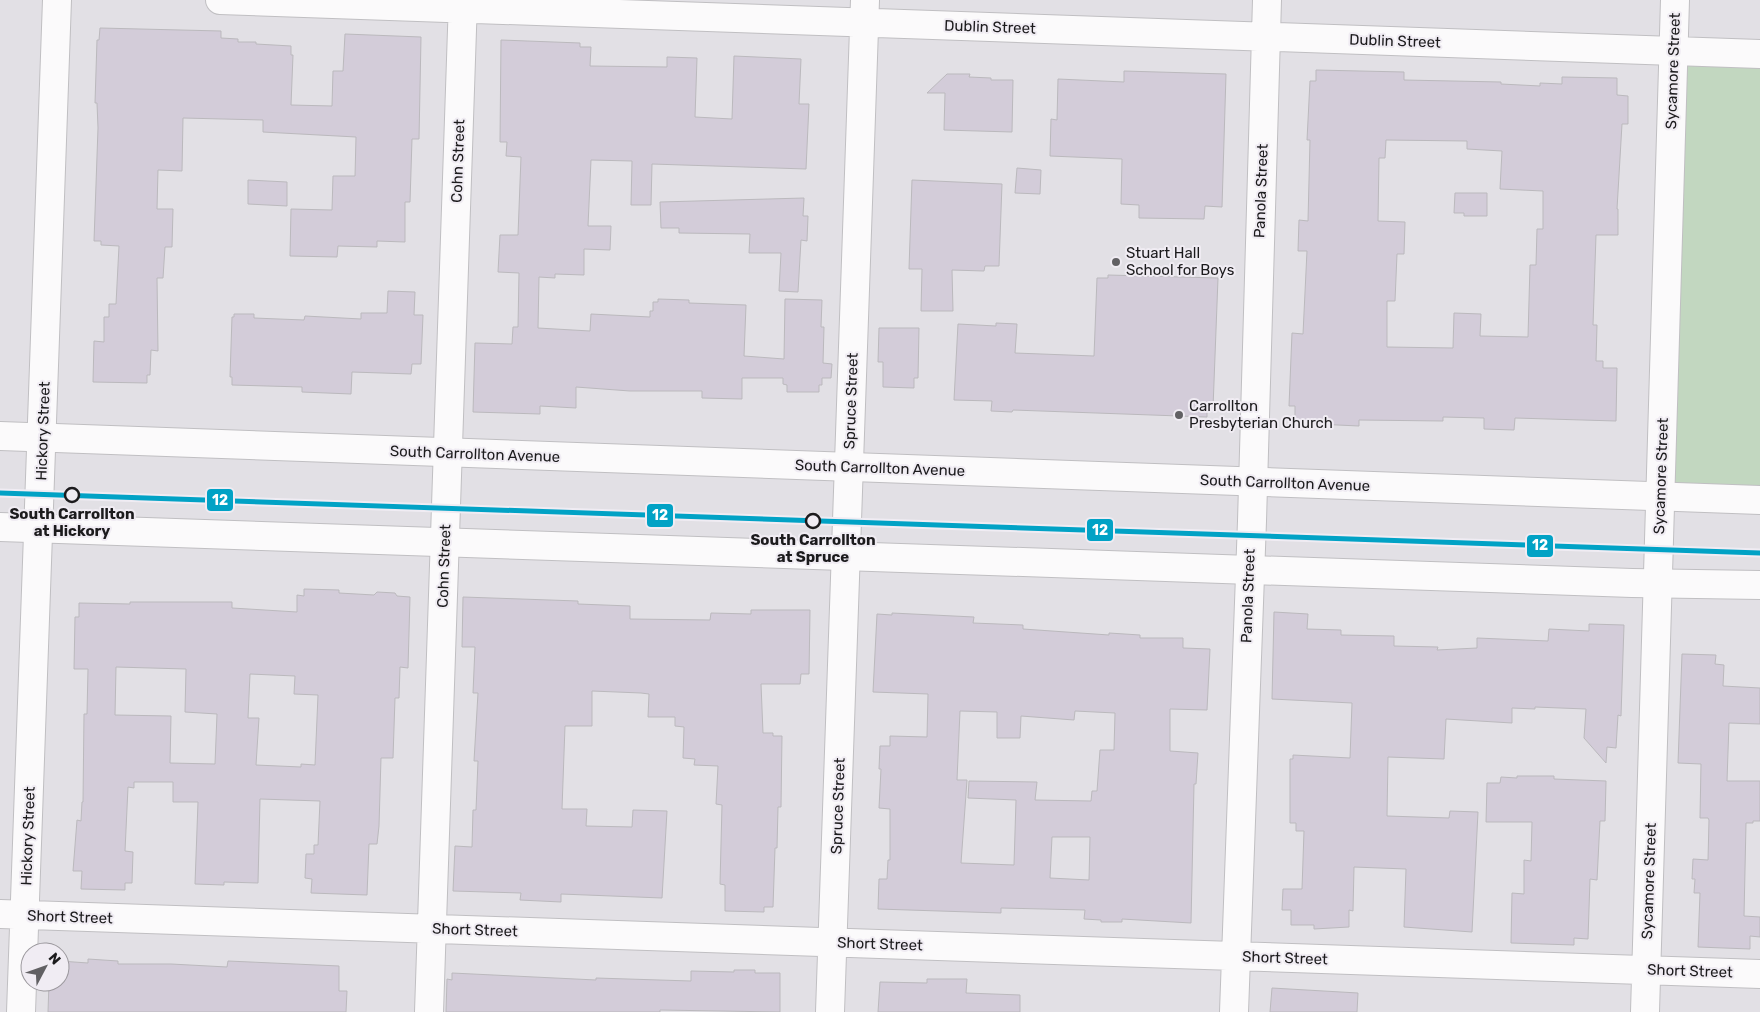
<svg xmlns="http://www.w3.org/2000/svg" width="1760" height="1012" viewBox="0 0 1760 1012" font-family="Rubik,sans-serif">
<style>
.green{fill:#c2d7c0}
.building{fill:#d3ccd9;stroke:#bbb9bd;fill-rule:evenodd}
.lines{fill:none;stroke-linecap:round;stroke-linejoin:round}
.minor-casing{stroke:#c0bfc2;stroke-width:30}
.major-casing{stroke:#c0bfc2;stroke-width:30}
.minor{stroke:#fbfafb;stroke-width:28}
.major{stroke:#fbfafb;stroke-width:28}
.tram-1-casing{stroke:#f0ecf3;stroke-width:9}
.tram-1{stroke:#01a2c5;stroke-width:5}
.poi-dot{fill:#616063;stroke:#f0ecf3;stroke-width:2}
.stop-dot{fill:#f0ecf3;stroke:#1c1b1d;stroke-width:2.5}
.labels{text-anchor:middle;dominant-baseline:central;stroke-width:4;stroke-linejoin:round;paint-order:stroke}
.street-label{font-size:15px;fill:#1c1b1d;stroke:#f0ecf3}
.poi-label{font-size:15px;fill:#1c1b1d;stroke:#f0ecf3;text-anchor:start}
.stop-label{font-size:15px;font-weight:bold;fill:#1c1b1d;stroke:#f0ecf3}
.line-badge{stroke:#f0ecf3;stroke-width:2}
.badge-label{font-size:14px;text-anchor:middle;font-weight:bold;fill:#fff}
</style>
<rect width="100%" height="100%" fill="#e2e0e5"/>
<path class="green" d="M1673,51l87,3v446l-100,-4z"/>
<path class="building" d="M100,28l121,3v7l17,1v3h18v2l35,2v9h2l-2,50 41,1 1,-35h10l2,-37 76,3 -2,102h-7l-2,63h-5v40l-28,-1v6l-39,-1 -1,11 -47,-1 1,-47 41,1 1,-34h22l1,-39 -93,-5v-12l-80,-2 -1,53 -24,-1 -1,39h16l-1,38h-7l-2,31h-6l1,73 -7,-1 -1,25h-3v8l-54,-1 1,-41 10,1v-25h5v-13h7l3,-58 -18,-1v-4h-7l4,-113 -1,-25h-2l2,-63h2z
M501,40l79,3v4h11l-1,19 77,1v-10l30,1 -2,59 37,2 2,-63 67,3 -2,45h10l-3,65 -154,-5 -1,41h-20l1,-44 -41,-1 -3,66h23l-1,24 -26,-1v26l-29,-1v4l-16,-1 -1,51 52,3 1,-17 59,3v-6h3v-9h5v-3l31,1v3l57,2 -2,51 40,3 1,-60 37,1 -1,27h3l-1,36 9,1 -1,14h-9v7h-3v7h-32v-7l-4,-1v-6h-41v21l-40,-1v-7h-72l-54,-4v21l-36,-2v8l-67,-2 2,-69 37,1 1,-17h5l1,-54 -21,-1 2,-37h18l3,-78 -15,-1 1,-14h-7z
M1316,70l88,2v8l97,2v2l39,2v-3l22,1v-7l55,1v17l11,1v28h-6l-5,85h1v26h-22l-3,90h4l-1,36h7v7h14l-1,53 -101,-3 -1,12 -30,-1v-11l-41,-1v4l-84,-1v6l-64,-3v-17h-6l3,-73 11,1 4,-83h-9l1,-31 9,1 2,-81h-3l3,-59h6zM1386,140l81,1v8l35,2 -2,38 43,2v38h-6l-1,36h-6l-2,72 -48,-1 1,-22 -27,-1 -1,35 -66,-1v-46h8l2,-47h7l1,-32 -27,-1 1,-63h6z
M1124,71l102,3 -4,133 -17,-1 -1,13 -65,-1v-13l-18,-1 1,-45 -72,-3 1,-37 6,1 1,-41 66,3z
M947,74h23l-1,3 22,1v2h22l-1,52 -68,-2 1,-37h-18z
M1017,168l24,2 -1,24 -25,-1z
M248,180l39,2v24l-39,-2z
M912,180l90,4 -3,82h-14l-1,5 -32,-1 1,41h-32l1,-42h-13z
M1455,193h32v23h-23v-3h-10z
M804,198l-1,18h5l-1,25 -6,-1 -3,52 -19,-1 2,-38h-32l1,-19 -71,-1v-5h-18l-1,-26z
M1108,275l110,3 -5,130h-6v9l-194,-7 -1,2 -21,-1 1,-10 -38,-1 4,-76 38,2v-3l21,1 -2,29 79,3 3,-78h11z
M388,291l27,1 -1,23h9l-2,49h-9l-1,10 -59,-2 -1,22 -49,-2v-5l-70,-2v-8h-2l2,-60h2v-3h20v4l50,2 1,-4 56,3v-6h26z
M879,328h40l-1,50h-4v10l-31,-1v-25h-5z
M304,589l35,1v3l35,2 3,-3 18,1 2,3 13,1 -2,71 -8,-1 -1,31h-4l-2,60h-12l-2,68 -2,18h-8l-2,51 -56,-2 1,-14 -7,-1 1,-24h8v-9h4l2,-44 -60,-2 -2,84 -34,-1v3l-29,-1 3,-82h-25v-20h-39v6l-6,-1 -3,64 8,1 -1,31h-7v7l-44,-1 1,-18h-9l4,-51 4,1 1,-19h1l1,-88h3l1,-45h-14l1,-52h4v-14l51,1v-2h102v6l65,4v-17l7,1zM116,667l70,2 -1,43 32,2 -2,50 -45,-1 1,-47 -56,-1zM250,674l45,2 -1,18 24,1 -3,70 -14,-1v3l-45,-2 3,-47h-11z
M463,597l115,4v3l52,2v13l80,1 1,-7 40,1v-4h59l-1,64h-8l-1,10h-39l2,49h10v3h9l-1,71h-3l-1,41h-2l-2,59h-9v5l-39,-1v-26l-5,-1 2,-79 -6,-1 2,-38 -24,-1 1,-6 -12,-1 1,-31 -9,-1v-9h-27l1,-23 -8,-1 -49,-2v35h-27l-3,83h25l-1,17 46,1 1,-17 34,1 -5,87 -101,-4v8l-41,-2 1,-7 -68,-2 2,-45 17,1 1,-37h3l2,-49h-4l4,-68h-5l2,-46h-13z
M1274,612l34,2 -1,15 34,1v5l53,1v10l44,1 -1,3 40,-2v-10l71,3 1,-12 40,2v-7l35,1 -3,91 -3,-1 -2,33 -9,-1 -1,16 -22,-25 2,-29 -51,-2v2l-23,-1v15l-66,-4 -2,40 -56,-2 -1,59 62,2 1,-7 28,1 -6,120 -68,-5 2,-58 -52,-2 -1,44 -4,-1v17l-35,2v-4h-23v-15h-9l1,-21h19l2,-58h-8v-8h-6v-64h3v-4l57,3 2,-55 -80,-4z
M892,613l82,4 -1,6 50,2v4l86,6v-2l31,2v3h43v10l27,1 -3,61 -37,-1v42l28,2 -2,31h-2l-3,139 -69,-4v3h-21v-2l-17,-1 1,-9 -84,-2v5l-123,-4 1,-30h8l1,-19h2v-51l-11,-1 2,-39h-2l1,-23h10v-10l37,1 1,-43 -55,-2 4,-78 15,1zM960,711l37,1v26h23l1,-22 53,4 1,-9 40,2 -1,37h-14l-3,41h-5l-1,10 -56,-1 2,-18 -68,-1 -1,17 48,2 -2,65 -53,-2 6,-83h-10zM1052,837h38l-1,43 -39,-2z
M1682,654l34,1 -1,9 9,1 -1,21 37,2v36l-31,-1 -2,58h33v40h-7v2h-7l-2,93 16,1v20l-10,-1v13l-52,-2 2,-54h-6l1,-14h-3l1,-20 15,1 1,-40 -1,-2h-8l1,-54 -23,-1z
M1517,776h37v3l52,2 -1,40h-5l-3,59 -7,-1 -2,60 -14,-1v7l-63,-2 1,-50 12,1v-34l7,1 1,-39h-46l1,-39h13l1,-6 16,1z
M88,959l30,2v3h53l56,3 1,-6 111,5v25h8l-1,21h-298l1,-30h11v-21l28,2z
M734,970h21v3h25v39l-120,-2v2h-214l1,-33 5,1v-7l144,7v-2l95,3v-10l43,1z
M927,979h40l-1,14 54,2v17h-142l2,-30 47,1z
M1272,988l86,5 -1,19h-87z"/>
<g class="lines">
<g class="minor-casing">
<path id="minor" d="M220,0l1540,54
M0,914l1760,60
M21,1012l36,-1012
M429,1012l34,-1012
M830,1012l35,-1012
M1234,1012l18,-491 15,-521
M1645,1012l30,-1012"/>
</g>
<g class="major-casing">
<path id="major" d="M0,436l1760,64
M0,527l1632,56 128,2"/>
</g>
<use href="#minor" class="minor"/>
<use href="#major" class="major"/>
<g class="tram-1-casing">
<path id="tram-1" d="M0,493l1760,60"/>
</g>
<use href="#tram-1" class="tram-1"/>
</g>
<g class="poi-dot">
<circle cx="1116" cy="262" r="5"/>
<circle cx="1179" cy="415" r="5"/>
</g>
<g class="stop-dot">
<circle cx="72" cy="495" r="7"/>
<circle cx="813" cy="521" r="7"/>
</g>
<g class="labels">
<g class="street-label">
<text transform="translate(990 27) rotate(2)">Dublin Street</text>
<text transform="translate(1395 41) rotate(2)">Dublin Street</text>
<text transform="translate(1673 71) rotate(-88)">Sycamore Street</text>
<text transform="translate(458 161) rotate(-88)">Cohn Street</text>
<text transform="translate(1261 191) rotate(-88)">Panola Street</text>
<text transform="translate(851 401) rotate(-88)">Spruce Street</text>
<text transform="translate(43 431) rotate(-88)">Hickory Street</text>
<text transform="translate(475 454) rotate(2)">South Carrollton Avenue</text>
<text transform="translate(880 468) rotate(2)">South Carrollton Avenue</text>
<text transform="translate(1661 476) rotate(-88)">Sycamore Street</text>
<text transform="translate(1285 483) rotate(2)">South Carrollton Avenue</text>
<text transform="translate(444 566) rotate(-88)">Cohn Street</text>
<text transform="translate(1248 596) rotate(-88)">Panola Street</text>
<text transform="translate(838 806) rotate(-88)">Spruce Street</text>
<text transform="translate(28 836) rotate(-88)">Hickory Street</text>
<text transform="translate(1649 881) rotate(-88)">Sycamore Street</text>
<text transform="translate(70 917) rotate(2)">Short Street</text>
<text transform="translate(475 930) rotate(2)">Short Street</text>
<text transform="translate(880 944) rotate(2)">Short Street</text>
<text transform="translate(1285 958) rotate(2)">Short Street</text>
<text transform="translate(1690 971) rotate(2)">Short Street</text>
</g>
<g class="poi-label">
<text x="1126" y="253">Stuart Hall<tspan x="1126" dy="17">School for Boys</tspan></text>
<text x="1189" y="406">Carrollton<tspan x="1189" dy="17">Presbyterian Church</tspan></text>
</g>
<g class="stop-label">
<text x="72" y="514">South Carrollton<tspan x="72" dy="17">at Hickory</tspan></text>
<text x="813" y="540">South Carrollton<tspan x="813" dy="17">at Spruce</tspan></text>
</g>
</g>
<g class="line-badge">
<rect x="206" y="488" width="28" height="24" rx="5" fill="#01a2c5"/>
<rect x="646" y="503" width="28" height="25" rx="5" fill="#01a2c5"/>
<rect x="1086" y="518" width="28" height="24" rx="5" fill="#01a2c5"/>
<rect x="1526" y="534" width="28" height="24" rx="5" fill="#01a2c5"/>
</g>
<g class="badge-label">
<text x="220" y="505">12</text>
<text x="660" y="520">12</text>
<text x="1100" y="535">12</text>
<text x="1540" y="550">12</text>
</g>
<g transform="translate(45 967) rotate(49)"><circle r="24" fill="#f0ecf3" stroke="#9b989d"/>
<path d="M0-4L9 19L0 12L-9 19Z" fill="#616063"/>
<text y="-8" font-size="14" font-weight="bold" text-anchor="middle" fill="#1c1b1d">N</text>
</g>
</svg>
